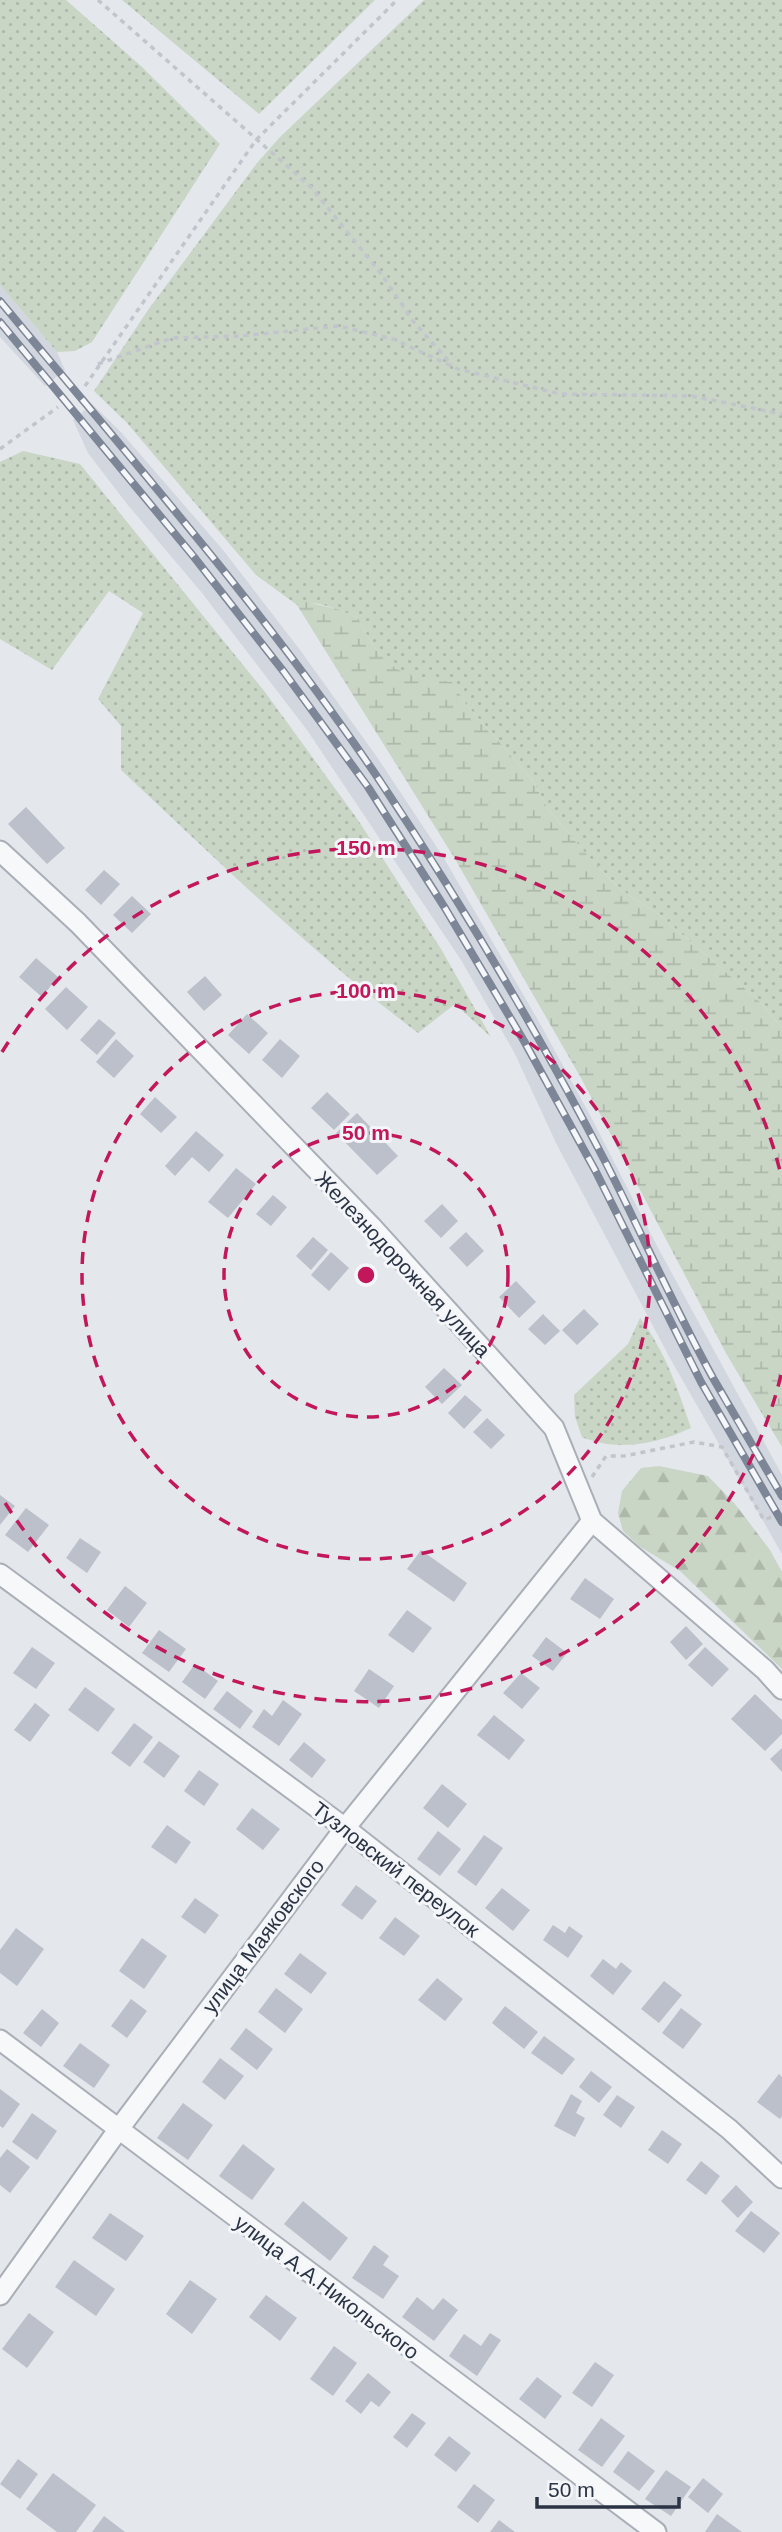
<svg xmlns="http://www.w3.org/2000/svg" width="782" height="2532" viewBox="0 0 782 2532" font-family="Helvetica,sans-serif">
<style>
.built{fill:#d2d6de}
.grass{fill:url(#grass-dots)}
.forest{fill:url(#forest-firs)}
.wetland{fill:url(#wetland-marsh)}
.building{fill:#bbc0ca}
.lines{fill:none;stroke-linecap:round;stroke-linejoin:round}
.minor-casing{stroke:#a9aeb7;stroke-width:23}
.path{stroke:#c2c5cb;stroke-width:3.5;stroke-dasharray:5 5;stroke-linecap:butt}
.minor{stroke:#f7f8fa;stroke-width:19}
.rail-casing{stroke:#7d8696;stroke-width:8}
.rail{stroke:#f4f6f9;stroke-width:5;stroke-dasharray:16;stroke-linecap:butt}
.ring{fill:none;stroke:#c2185b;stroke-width:3.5;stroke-dasharray:12 9}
.labels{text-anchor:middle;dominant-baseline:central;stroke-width:6;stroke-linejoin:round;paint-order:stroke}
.street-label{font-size:21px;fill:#2b3445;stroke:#f4f6f9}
.centre{fill:#c2185b;stroke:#f4f6f9;stroke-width:3.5}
.ring-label{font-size:21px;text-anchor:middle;font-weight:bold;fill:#c2185b;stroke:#f4f6f9;stroke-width:6;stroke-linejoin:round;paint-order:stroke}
</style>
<defs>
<pattern id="grass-dots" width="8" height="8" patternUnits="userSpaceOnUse" patternTransform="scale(1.75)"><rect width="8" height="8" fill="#c9d6c5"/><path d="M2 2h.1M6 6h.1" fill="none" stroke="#adb8ab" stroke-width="1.8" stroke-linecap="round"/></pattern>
<pattern id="forest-firs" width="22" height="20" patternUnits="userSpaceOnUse" patternTransform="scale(1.75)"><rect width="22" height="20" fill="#c9d6c5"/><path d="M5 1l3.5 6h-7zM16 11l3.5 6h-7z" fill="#adb8ab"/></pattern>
<pattern id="wetland-marsh" width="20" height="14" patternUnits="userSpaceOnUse" patternTransform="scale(1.75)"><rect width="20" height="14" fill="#c9d6c5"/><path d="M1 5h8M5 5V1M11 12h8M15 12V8" fill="none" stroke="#adb8ab"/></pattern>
</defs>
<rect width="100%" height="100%" fill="#e4e7ec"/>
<path class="built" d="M0,285l57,67 8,18 -20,16 -45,-49z
M92,404l28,27 103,119 77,100 77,107 65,98 96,165 53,97 66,129 125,229v79l-111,-194 -115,-217 -42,-91 -53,-92 -154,-230 -105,-137 -75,-89 -39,-51 -15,-33z"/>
<path class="grass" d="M0,0h66l75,66 79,78 -128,198 -17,9 -18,1 -57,-67z
M122,0h253l-116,114z
M424,0h358v1028l-24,-28 -97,-84 -41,-27 -32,-33 -40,-47 -15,-28 -68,-78 -13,-20c-53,-4 -71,-18 -94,-65 -19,-8 -41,-19 -61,-13l-41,-30 -129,-152 -33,-32 54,-81 109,-147 23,-26z
M23,451l57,13 185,228 93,128 83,129 50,88 -36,-33 -37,29c-106,-80 -200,-172 -297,-263v-44l-23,-27 45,-86 -34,-22 -57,79 -52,-31v-177z
M640,1318c25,33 38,71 51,110 -34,16 -74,24 -109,9l-7,-20 -1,-22 54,-51z"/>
<path class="forest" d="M659,1466l49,10 27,28 35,46 12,22v97l-102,-98 -41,-25 -16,-15 -5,-18 4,-22 19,-23z"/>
<path class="wetland" d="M306,602l31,7 21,9c23,47 41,61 94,64l13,21 68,78 15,28 40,47 32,33 41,27 97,84 24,28v419l-55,-92 -146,-277 -126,-219 -158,-254z"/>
<path class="building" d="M26,807l39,41 -18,16 -39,-40z
M104,870l16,14 -19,21 -16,-15z
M132,896l19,18 -19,19 -19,-18z
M36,958l22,19 -16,20 -23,-20z
M205,976l17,19 -18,16 -17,-19z
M66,987l22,20 -21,23 -22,-21z
M247,1014l21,19 -19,21 -21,-19z
M99,1019l17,14 -19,22 -17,-15z
M116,1039l18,17 -20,22 -18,-16z
M280,1039l20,17 -18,22 -20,-18z
M327,1092l23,22 -16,16 -23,-22z
M155,1097l22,20 -16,16 -21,-19z
M357,1113l41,43 -21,19 -41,-42z
M196,1131l28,24 -15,17 -17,-15 -17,19 -10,-10z
M236,1168l20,16 -28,34 -20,-16z
M273,1195l14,12 -16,19 -15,-12z
M442,1204l16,17 -17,17 -17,-17z
M466,1232l18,19 -17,16 -18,-19z
M313,1237l15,13 -17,20 -15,-14z
M331,1252l18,16 -20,23 -18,-16z
M516,1281l20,21 -17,16 -20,-21z
M584,1309l15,15 -22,21 -15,-15z
M543,1314l17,17 -15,14 -17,-16z
M444,1368l18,17 -20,19 -17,-17z
M465,1395l17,15 -18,19 -16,-16z
M487,1418l18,17 -14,14 -18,-17z
M0,1495l15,11 -15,19z
M26,1508l23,17 -21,27 -23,-17z
M80,1538l21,14 -14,21 -21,-15z
M421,1550l46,33 -13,19 -47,-33z
M585,1578l29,21 -14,20 -30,-20z
M125,1586l22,17 -18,24 -22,-17z
M407,1610l25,18 -19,25 -25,-18z
M686,1626l17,18 -17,16 -16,-18z
M159,1630l27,19 -17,23 -27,-19z
M546,1637l21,16 -14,18 -21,-15z
M32,1647l23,16 -19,26 -23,-16z
M705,1647l24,22 -17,18 -24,-22z
M195,1664l23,17 -13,18 -23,-17z
M369,1669l25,17 -15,22 -25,-17z
M521,1673l19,15 -18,21 -19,-16z
M85,1687l30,22 -17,23 -30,-22z
M227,1691l26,20 -13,18 -27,-20z
M755,1694l27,26v14l-17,17 -34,-32z
M283,1700l19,14 -23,32 -27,-19 12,-18 8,7z
M35,1703l15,12 -20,27 -16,-12z
M494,1715l31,25 -16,20 -32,-25z
M134,1723l19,14 -23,30 -19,-14z
M159,1741l21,15 -16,22 -21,-16z
M304,1742l22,18 -14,18 -23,-18z
M782,1748v24l-12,-13z
M199,1770l20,14 -15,22 -20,-15z
M442,1784l25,20 -19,24 -25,-20z
M252,1808l28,21 -17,21 -27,-21z
M167,1825l24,17 -15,22 -25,-17z
M438,1831l23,18 -21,27 -23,-17z
M484,1835l19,13 -27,38 -19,-14z
M356,1885l21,16 -15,19 -21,-15z
M502,1888l28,22 -17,21 -28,-23z
M195,1898l24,17 -14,19 -24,-17z
M395,1917l25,19 -16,20 -25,-18z
M553,1925l12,8 4,-7 14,10 -15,22 -25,-18z
M16,1928l28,21 -27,37 -17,-13v-23z
M142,1938l25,18 -23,33 -25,-18z
M300,1953l27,20 -16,21 -27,-20z
M603,1959l13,10 5,-7 11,9 -19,24 -23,-19z
M437,1978l26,21 -18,22 -27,-21z
M664,1981l18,14 -23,28 -18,-14z
M276,1988l27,21 -18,24 -27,-21z
M131,1999l16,12 -20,27 -16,-12z
M505,2006l33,26 -14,17 -32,-26z
M681,2008l21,16 -19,25 -21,-16z
M42,2009l17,14 -18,24 -18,-14z
M246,2028l27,21 -16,21 -27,-21z
M544,2036l31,23 -13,16 -31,-22z
M80,2043l30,22 -16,23 -31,-22z
M220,2058l24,18 -19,24 -23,-18z
M591,2071l21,16 -13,16 -20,-16z
M779,2074l3,3v39l-2,3 -23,-17z
M0,2089l20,15 -17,24 -3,-2z
M571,2094l11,7 -6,12 9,5 -10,19 -21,-11z
M617,2095l18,12 -14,21 -18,-13z
M183,2103l30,22 -25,35 -31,-22z
M32,2113l25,18 -20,29 -25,-18z
M662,2130l20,14 -14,20 -20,-14z
M243,2144l32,25 -23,31 -33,-24z
M7,2149l23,18 -20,26 -10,-8v-27z
M701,2161l19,15 -14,19 -20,-15z
M736,2185l17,17 -15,16 -17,-17z
M303,2201l45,37 -18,23 -46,-37z
M751,2211l29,22 -16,20 -29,-22z
M110,2213l34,23 -18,25 -34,-23z
M374,2245l15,11 -6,9 16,11 -16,23 -31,-21z
M74,2260l41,29 -19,27 -41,-29z
M190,2280l27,19 -25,35 -26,-20z
M266,2295l31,23 -17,23 -31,-24z
M417,2297l16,13 10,-12 15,12 -24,31 -32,-24z
M29,2313l25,19 -27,36 -25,-19z
M490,2333l11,7 -24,36 -28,-20 15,-22 17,12z
M334,2346l23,17 -24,33 -23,-17z
M595,2362l19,13 -22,32 -20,-14z
M368,2373l23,19 -12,15 -8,-6 -10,13 -16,-13z
M537,2377l25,19 -17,23 -26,-20z
M412,2413l14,10 -19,25 -14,-11z
M601,2418l24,18 -23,31 -24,-17z
M449,2436l22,17 -15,19 -22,-17z
M628,2451l27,20 -16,20 -26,-19z
M18,2459l20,15 -18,25 -20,-15z
M666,2470l25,17 -20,29 -26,-17z
M53,2473l43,32 -20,27h-19l-31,-23z
M703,2478l20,16 -15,19 -20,-16z
M474,2484l21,16 -17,23 -21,-16z
M717,2514l25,18h-37z
M104,2516l21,16h-33z
M499,2520l16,12h-25z"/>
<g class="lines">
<g class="minor-casing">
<path id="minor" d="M0,851l78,72 293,303 183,202 38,93 173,149 17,19
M0,1574l345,254 384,301 53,49
M0,2040l656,492
M0,2295l118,-165 227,-302 247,-307"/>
</g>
<path class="path" d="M98,0l213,187 71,88 31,46 39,44
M98,364l74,-26 68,-2 99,-10 54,13 65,30 102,25 132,2 90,18
M85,386l171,-246 141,-140
M0,449l58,-42
M592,1477l14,-21h18l70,-14 28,5 42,73 18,-7"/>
<use href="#minor" class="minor"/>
<g class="rail-casing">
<path id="rail" d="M0,301c129,156 267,312 380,480 82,123 159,253 227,384 36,71 68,144 106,213 23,40 46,79 69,118
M0,322l194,235 90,115 84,115 77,121 79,133 71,129 106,212 81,140"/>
</g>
<use href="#rail" class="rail"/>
</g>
<g class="ring">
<circle cx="366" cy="1275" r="142"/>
<circle cx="366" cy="1275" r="284"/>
<path d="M781 1375A427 427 0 0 1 2 1498M2 1052A427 427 0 0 1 781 1175"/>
</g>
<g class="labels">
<g class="street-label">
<text transform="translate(403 1264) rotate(47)">Железнодорожная улица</text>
<text transform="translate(396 1869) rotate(38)">Тузловский переулок</text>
<text transform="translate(263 1936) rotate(-53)">улица Маяковского</text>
<text transform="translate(327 2287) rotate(37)">улица А.А.Никольского</text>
</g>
</g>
<circle cx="366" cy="1275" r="10" class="centre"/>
<g class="ring-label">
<text x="366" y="855">150 m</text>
<text x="366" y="998">100 m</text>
<text x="366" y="1140">50 m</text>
</g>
<path d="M537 2497v10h142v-10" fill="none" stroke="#2b3445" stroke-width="3.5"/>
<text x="548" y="2497" font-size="21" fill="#2b3445" stroke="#f4f6f9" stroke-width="5" paint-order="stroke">50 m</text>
</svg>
